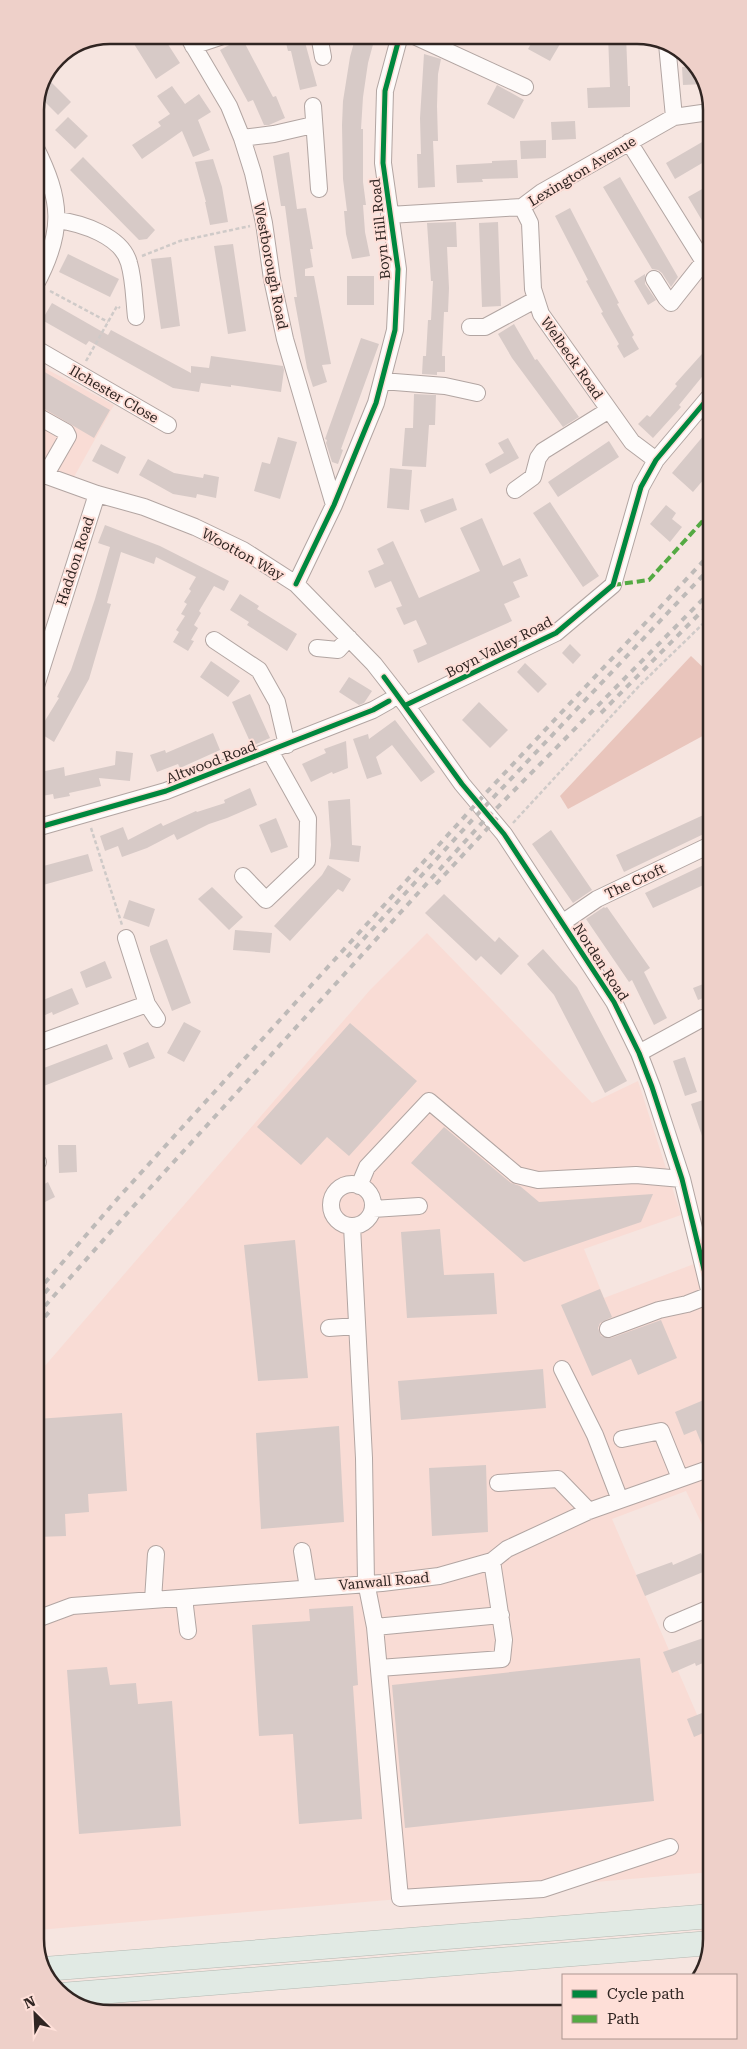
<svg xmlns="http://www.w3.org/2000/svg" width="747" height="2049" viewBox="0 0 747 2049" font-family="'Roboto Serif',serif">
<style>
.built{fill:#f9dcd5}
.green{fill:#e9c5bc}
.building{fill:#d7cac7}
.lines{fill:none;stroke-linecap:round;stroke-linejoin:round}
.minor-casing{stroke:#b2a5a2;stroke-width:18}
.highway-casing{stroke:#b3b8b1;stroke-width:25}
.path{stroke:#cfcac8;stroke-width:2.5;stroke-dasharray:4 2.5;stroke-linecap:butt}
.minor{stroke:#fefbfa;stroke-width:16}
.highway{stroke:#e1eae4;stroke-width:24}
.rail{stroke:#bebab8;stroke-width:4;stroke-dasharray:6 6;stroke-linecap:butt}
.quiet{stroke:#54aa43;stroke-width:4;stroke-dasharray:8 4;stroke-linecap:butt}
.cycleway-casing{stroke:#fedfd8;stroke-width:8}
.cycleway{stroke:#00873e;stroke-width:5}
.labels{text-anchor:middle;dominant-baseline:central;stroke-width:4;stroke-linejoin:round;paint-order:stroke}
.street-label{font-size:14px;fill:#302522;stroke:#fedfd8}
.rim{fill:none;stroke:#302522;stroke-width:2.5}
</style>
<rect width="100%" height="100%" fill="#f6e5e0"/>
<path class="built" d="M35,363l79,42 -40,72 -38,-12z
M427,933l165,170 46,-22 43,134 -97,34 20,49 90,-34 17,48v223l-3,2 -22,-46 -74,28 100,230v123l-674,58 -1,-555 333,-385z"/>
<path class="green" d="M691,656l19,18v58l-142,77 -8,-13z"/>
<path class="building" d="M134,35h28l18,28 -24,16 -22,-35 4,-3z
M284,35h19l14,51 -17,4 -9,-39h-3z
M356,35l19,2 -7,26 -5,34 -2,32h2v53l3,23h-3l2,27 5,24 -18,3 -6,-25 -2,-23h3l-4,-32 -1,-54 1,-24 7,-44z
M536,35h9l15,9 -10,17 -22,-12z
M608,35h18l2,51h2v21l-42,1 -1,-20 23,-1z
M242,38l31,59 3,-1 9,22 -16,7h-5l-11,-25 -5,2 -28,-52z
M424,54l17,5 -3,15 -1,32 1,35h-5l2,46 -17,1 -1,-34h4l-1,-36z
M694,66l11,18 -22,1 -1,-18z
M51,82l20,20 -13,13 -19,-19z
M497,85l27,15 -10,19 -27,-15z
M172,86l13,18 14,-10 12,18 -13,8 12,30 -17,7 -11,-26 -40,28 -10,-14 29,-19 -3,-4 12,-8 -13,-18z
M68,117l20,19 -13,13 -20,-19z
M575,121l1,18 -24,1 -1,-18z
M709,138v21l-34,20 -9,-16z
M546,140v18l-25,1 -1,-18z
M289,152l8,57 9,-1 7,41h-3l3,18 -8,2v7h9l17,88 -9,1 5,17 -14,5 -6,-19 -13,-71h3l-12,-91h-4l-8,-50z
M83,157l72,73 -8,9 -8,1 -69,-70z
M213,159l9,28 6,35 -18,3 -5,-23h1l-11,-40z
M517,160l1,18 -36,1 1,3 -26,1 -1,-18 36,-2v-2z
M620,177l58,100 -7,10 -9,-14 -4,-3 -6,-1 -49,-82z
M704,188l6,10v36l-22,-37z
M570,208l49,95 -2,1 17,31 -2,2 7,12 -15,9 -7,-12 2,-2 -18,-31 2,-1 -17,-31 2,-1 -33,-64z
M456,222l1,25h-10l2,41 -1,24h-4l-2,44h3v16h-8v3l-15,-1 1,-18h3l2,-36h3l2,-39h-2l-4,-58z
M498,222l3,84 -19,1 -3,-84z
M233,244l13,87 -18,3 -14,-88z
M68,254l51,25 -9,18 -51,-25z
M171,257l9,69 -19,3 -10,-70z
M645,274v10l11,16 -8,5 -14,-24z
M347,276h27v29h-27z
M52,303l56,32 3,-5 80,43v-7l18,2 2,-12 72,10 1,4 -3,22 -50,-7v2l-30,-4 -2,9 -26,-4 -84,-47 -3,4 -44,-25z
M514,324l21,36 2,-1 42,58 -16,10 -51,-69 -14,-24z
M361,338l18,6 -38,105 2,1 -5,14 -6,-2 -6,-19 1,-3 -2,-1z
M710,345v22l-31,38 2,2 -28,31 -15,-14 9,-9 3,2 27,-31 -2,-2z
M36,367l74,43 -16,28 -58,-34z
M414,394l22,1 -1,30h-6l-3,42 -24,-1 3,-38h8z
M710,428v44l-17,20 -21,-19z
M278,437l19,5 -17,57 -26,-8 8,-29 8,2z
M508,438l11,20 -29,16 -5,-10 19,-11 -6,-10z
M609,441l10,16 -61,40 -10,-15z
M101,444l25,13 -8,17 -26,-13z
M148,459l26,14 29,5 1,-4 15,3 -3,21 -19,-4 -1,4 -23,-4 -34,-19z
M390,468l22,2 -3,40 -22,-2z
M453,498l4,12 -32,13 -5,-13z
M550,502l49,74 -16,11 -50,-74z
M666,505l10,8 -4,6 10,8 -12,15 -20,-18z
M482,518l21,48 17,-8 8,18 -15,6 7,15 -16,7 8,17 -94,42 -5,-13 14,-6 -11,-24 -12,5 -8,-17 6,-2 -11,-25 -16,7 -7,-17 16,-7 -7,-15 16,-8 26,57 61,-27 -20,-43z
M105,525l55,21 69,35 -5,10 -10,-5 -15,25 2,2 -7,12 4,3 -7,12 3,1 -6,10 -15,-9 6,-10 -3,-2 9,-14 -4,-2 6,-10 -3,-2 7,-11 -2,-2 7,-12 -40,-20 -2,7 -33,-12 -14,51 4,1 -22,75 -35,63 -16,-10 21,-34 -2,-1 14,-27 24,-71 15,-52 -12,-4z
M240,594l19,12 -2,3 40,25 -10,17 -40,-26 2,-3 -19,-12z
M570,644l11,11 -8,9 -11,-11z
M211,661l29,20 -12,16 -28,-20z
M525,663l22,21 -9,9 -21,-21z
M349,677l23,14 -8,12 -5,2 -20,-13z
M250,694l20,44 -18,8 -20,-44z
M479,702l29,28 -18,18 -28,-28z
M395,720l40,52 -14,10 -29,-37 -16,12 6,17 -15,5 -14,-40 15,-5 1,5z
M213,733l7,17 -40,18 -2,-4 -21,8 -7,-17 15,-5 1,3z
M346,741l2,27 -15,6 -1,-2 -21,10 -9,-18 24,-11 -2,-4z
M116,751l17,2 -3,28 -31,-3 2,8 -32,7 1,3 -16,3 -1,-5 -17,3v-24l28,-6 1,9 50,-11z
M250,788l7,17 -30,13 -18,6 -32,16 -3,-6 -27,14 -25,9 -4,-11 -13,5 -5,-15 23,-9 5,13 33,-17 2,3 33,-15 1,1 28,-9 -1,-3z
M350,799l2,46 9,1 -2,16 -30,-3 2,-14 -3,-44z
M710,812v19l-86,41 -8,-17z
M276,818l12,29 -17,6 -12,-28z
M551,830l41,60 -19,13 -41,-59z
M88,854l5,17 -57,16v-19z
M710,862v20l-57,26 -8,-15z
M328,865l23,14 -8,13 -5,-3 -48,52 -16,-15 48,-51z
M212,887l31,30 -14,13 -31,-31z
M444,894l51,48 4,-5 20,19 -18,19 -20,-19 -5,5 -51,-48z
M129,900l26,9 -6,18 -26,-9z
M604,907l1,1 2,-1 43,61 -6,4 23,46 -13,7 -22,-45 -3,2 -43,-63z
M235,930l37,3 -2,20 -37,-3z
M167,939l24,64 -19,8 -22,-60v-5z
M543,949l34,38 50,94 -22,12 -51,-98 -27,-31z
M105,961l7,17 -26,10 -6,-16z
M711,981v14l-13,5 -5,-12z
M72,988l7,16 -26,11 -1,-3 -16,7v-16z
M184,1022l17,9 -17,31 -17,-9z
M350,1023l67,58 -68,75 -22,-19 -26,28 -44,-38z
M148,1042l7,16 -26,10 -6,-15z
M107,1044l6,15 -77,30v-18z
M685,1057l12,35 -12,4 -12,-35z
M703,1100l8,22v34h-2l-18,-52z
M444,1127l67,56 9,3 19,16 114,-8 -12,28 -117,40 -113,-99z
M58,1145h18l1,27 -18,1z
M48,1182l7,15 -18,9v-18z
M440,1229l4,46 50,-2 3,41 -90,4 -6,-86z
M295,1240l13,138 -50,3 -14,-136z
M600,1289l12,28 -12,6 -2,5 3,8 10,2 50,-18 16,38 -39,17 -7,-16 -39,17 -31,-71z
M543,1369l3,39 -145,12 -3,-39z
M711,1397v44l-9,4 -6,-15 -12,5 -9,-23z
M122,1413l5,78 -39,3 1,18 -24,2 1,22 -29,1v-118z
M339,1426l5,96 -83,7 -5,-96z
M486,1465l2,67 -56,4 -3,-68z
M701,1553l7,17 -63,26 -9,-21 36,-13 1,3z
M353,1606l5,79 -5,1 9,133 -63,5 -6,-90 -34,2 -7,-111 58,-4 -1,-12z
M712,1635v24l-16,7 -1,-3 -23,10 -9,-21z
M640,1658l14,143 -249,27 -13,-143z
M107,1667l3,18 26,-2 2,21 34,-3 9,125 -102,8 -12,-164z
M712,1709v20l-18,8 -7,-18z"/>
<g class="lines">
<g class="minor-casing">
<path id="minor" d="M187,35l42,71 13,32 11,35 11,50 8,56 13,60 49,166
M319,35l4,22
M412,35l113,52
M667,44l7,73
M193,46l33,-11
M313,106l6,83
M242,138l32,-4 39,-9
M629,142l75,120
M35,146c27,54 30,85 0,140
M522,207l8,16 3,66 8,25 91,128 24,18
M389,215l133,-8 20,-15 132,-75 35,-5
M57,220c24,3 65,16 72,43 5,17 5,36 7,54
M654,279l12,19 5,5 38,-48
M470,327h15l50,-27
M35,348l133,77
M382,381l63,5 32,7
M36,421l5,-3 25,14 2,4 -23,40
M36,472l61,22 47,13 51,20 48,23 53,34 78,80 32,41 56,79 42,50 110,168 25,51 13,34 30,92 29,119
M515,490l18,-13 5,-19 5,-7 66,-41
M296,584l38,-79 42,-102 19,-73 3,-61 -15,-106 2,-72 15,-56
M214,640l45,30 18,32 10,43
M317,648l21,2 11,-12
M36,686l61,-192
M406,705l150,-72 57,-48 28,-98 15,-27 54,-64
M36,828l130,-37 207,-81 16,-9
M243,876l23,24 41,-39 1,-42 -38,-68
M562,923l35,-24 113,-54
M147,1004l10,15
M36,1044l111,-40 -21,-66
M639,1053l64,-35 8,-2
M37,1162h1
M331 1205a21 21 0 1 1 42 0a21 21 0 1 1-42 0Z
M359,1186l8,-19 62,-66 88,74 21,5 98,-5 46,4
M373,1209l46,-3
M352,1226l12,232 2,124 9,45 25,271 143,-9 127,-42
M329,1328l28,-2
M608,1329l51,-19 28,-6 23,-9
M562,1369l33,66 25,65
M622,1439l39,-8 19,47
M498,1483l60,-4 31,32
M302,1551l6,37
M184,1598l4,33
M153,1600l3,-46
M37,1619l35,-13 310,-23 57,-7 53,-15 15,-12 82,-38 122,-43
M672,1624l40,-17
M375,1627l126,-12
M379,1668l123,-9 2,-19 -12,-79"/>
</g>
<g class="highway-casing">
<path id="highway" d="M44,1969l668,-53
M61,1995l650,-52"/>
</g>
<path class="path" d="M142,256l38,-15 70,-15
M50,291l58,31
M86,361l31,-55 3,2
M513,823l127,-138 70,-68
M91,828l31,97"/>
<use href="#minor" class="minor"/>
<use href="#highway" class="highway"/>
<path class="rail" d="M601,713l109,-110
M436,884l63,-68
M347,957l127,-139 236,-250
M37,1292l82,-95 367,-404 224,-239
M37,1302l12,-14
M37,1315l93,-105 350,-385 230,-233
M37,1326l12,-14"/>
<path class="quiet" d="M613,585l36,-5 61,-67"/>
<g class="cycleway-casing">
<path id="cycleway" d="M296,584l38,-79 42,-102 19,-73 3,-61 -15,-106 2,-72 15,-56
M384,677l78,107 42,50 110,168 25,51 13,34 30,92 29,119
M406,705l150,-72 57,-48 28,-98 15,-27 54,-64
M36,828l130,-37 207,-81 16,-9"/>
</g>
<use href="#cycleway" class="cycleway"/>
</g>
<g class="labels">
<g class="street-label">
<text transform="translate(582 171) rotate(-31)">Lexington Avenue</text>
<text transform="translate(380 229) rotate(-96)">Boyn Hill Road</text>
<text transform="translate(271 266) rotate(79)">Westborough Road</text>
<text transform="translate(572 358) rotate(55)">Welbeck Road</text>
<text transform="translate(114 394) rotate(30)">Ilchester Close</text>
<text transform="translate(243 554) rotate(29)">Wootton Way</text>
<text transform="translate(75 561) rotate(-72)">Haddon Road</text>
<text transform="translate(499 647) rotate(-27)">Boyn Valley Road</text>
<text transform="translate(211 762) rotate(-21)">Altwood Road</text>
<text transform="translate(635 881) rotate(-25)">The Croft</text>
<text transform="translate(601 962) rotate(57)">Norden Road</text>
<text transform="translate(384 1581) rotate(-5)">Vanwall Road</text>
</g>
</g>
<path d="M0 0H747V2049H0ZM110 44H637A66 66 0 0 1 703 110V1939A66 66 0 0 1 637 2005H110A66 66 0 0 1 44 1939V110A66 66 0 0 1 110 44Z" fill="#eed0c9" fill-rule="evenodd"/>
<path class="rim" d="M110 44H637A66 66 0 0 1 703 110V1939A66 66 0 0 1 637 2005H110A66 66 0 0 1 44 1939V110A66 66 0 0 1 110 44Z"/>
<rect x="562" y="1974" width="175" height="65" fill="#fedfd8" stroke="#ac958f"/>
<rect x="572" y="1990" width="25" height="8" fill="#00873e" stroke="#ac958f"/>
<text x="607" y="1999" font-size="15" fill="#302522">Cycle path</text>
<rect x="572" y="2015" width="25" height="8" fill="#54aa43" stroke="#ac958f"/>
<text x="607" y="2024" font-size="15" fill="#302522">Path</text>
<g transform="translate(35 2014) rotate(336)" stroke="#fedfd8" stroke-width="4" paint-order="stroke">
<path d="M0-4L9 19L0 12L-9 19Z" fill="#302522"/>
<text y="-8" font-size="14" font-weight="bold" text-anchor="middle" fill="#302522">N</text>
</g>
</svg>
